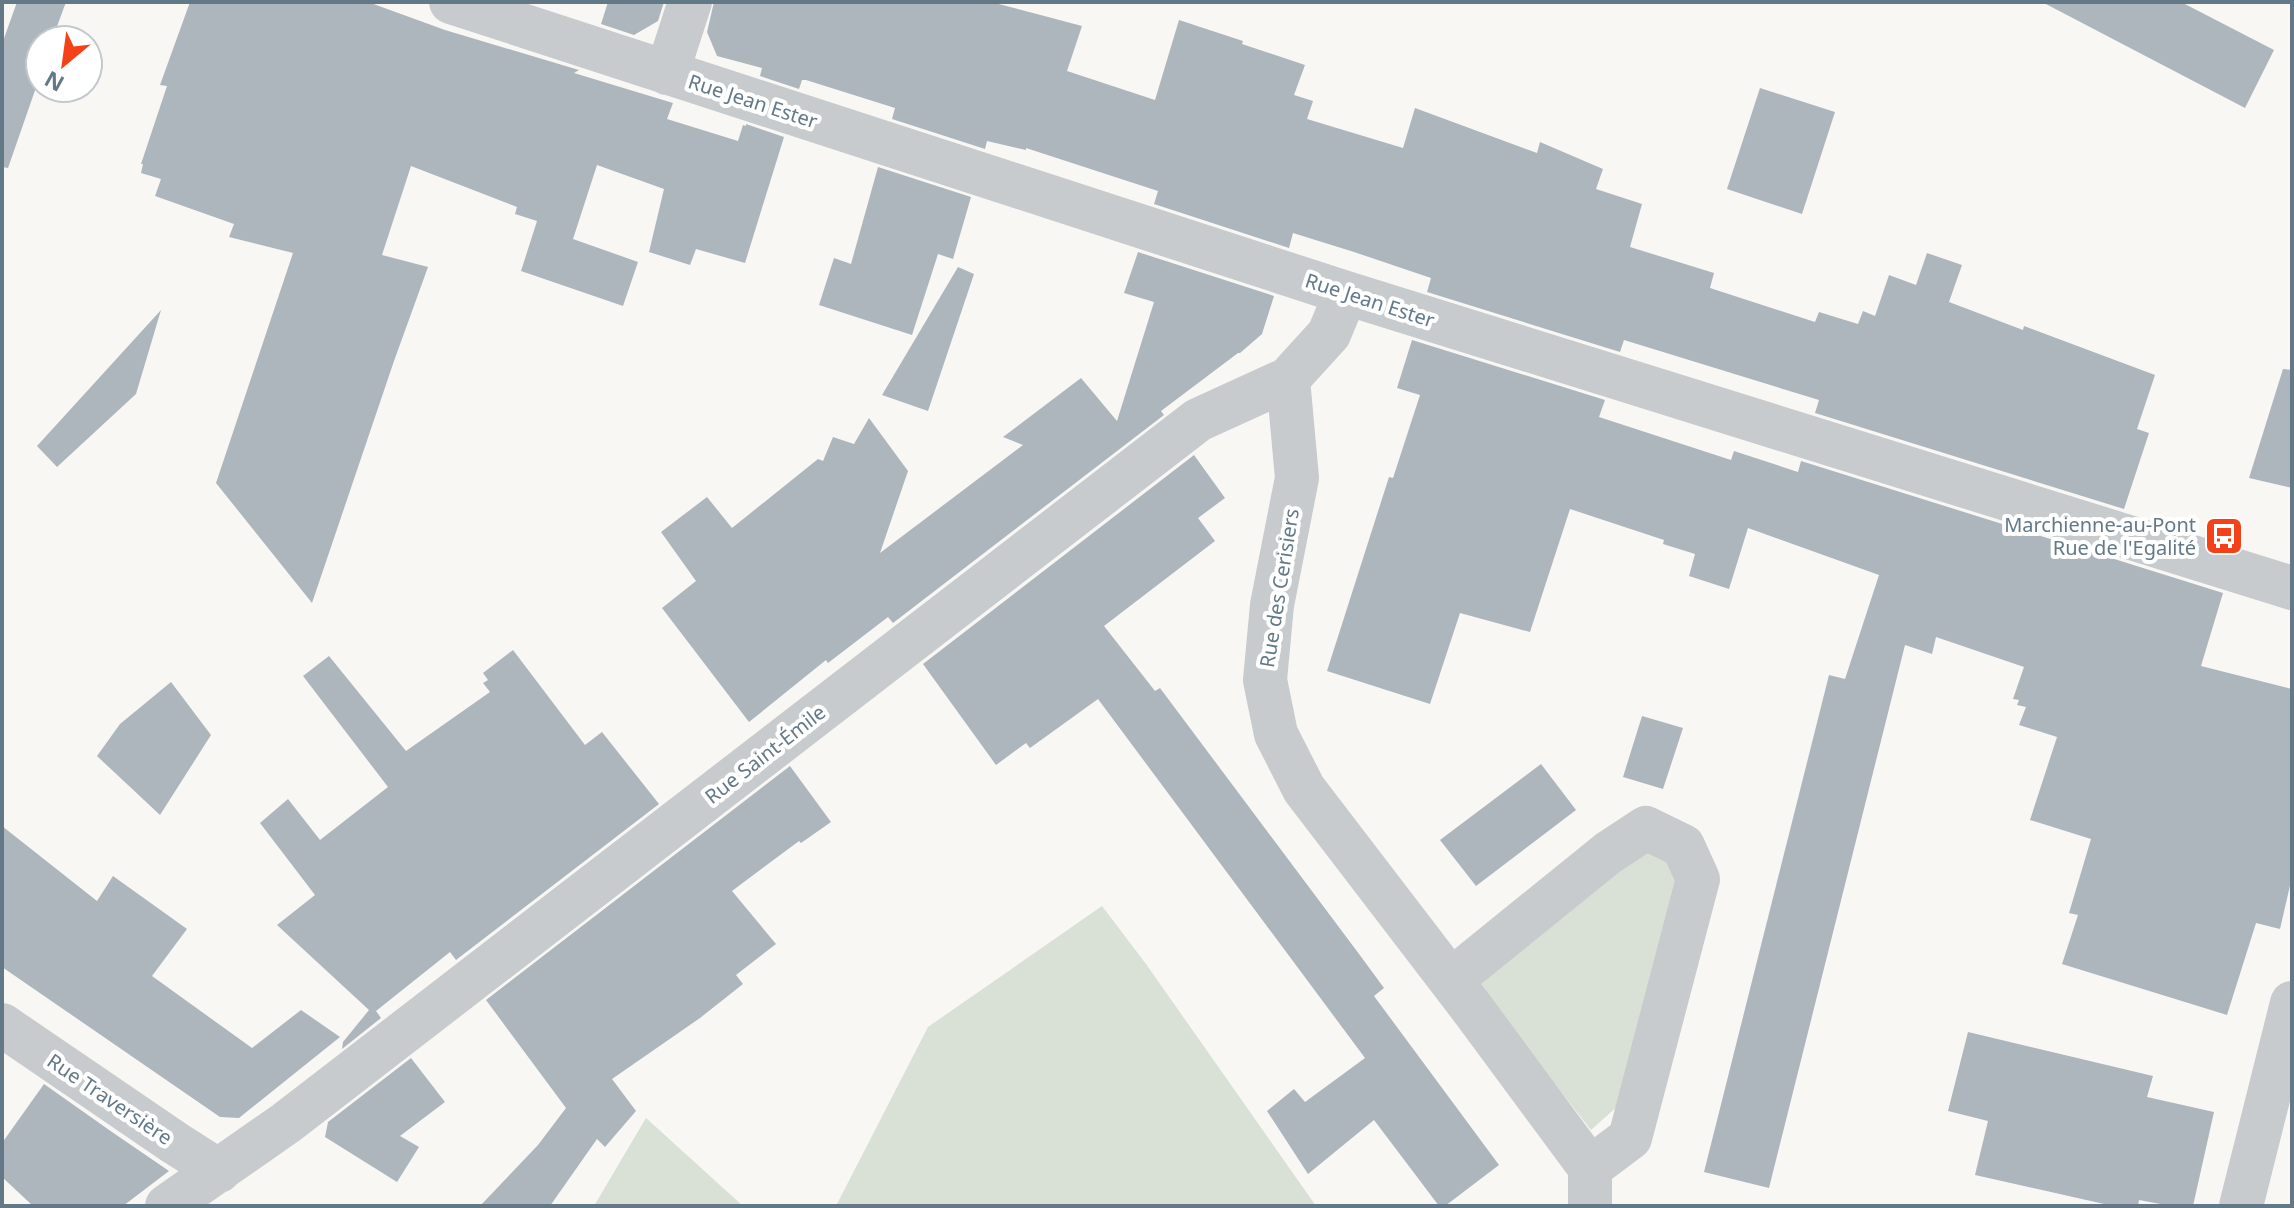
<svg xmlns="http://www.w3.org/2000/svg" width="2294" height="1208" viewBox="0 0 2294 1208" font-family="'Noto Sans',sans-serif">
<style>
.green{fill:#d9e0d5}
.building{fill:#adb6bc}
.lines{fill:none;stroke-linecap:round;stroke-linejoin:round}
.minor{stroke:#c7cbce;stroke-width:44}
.labels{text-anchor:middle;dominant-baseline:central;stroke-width:8;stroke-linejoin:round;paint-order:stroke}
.street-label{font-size:20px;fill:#637988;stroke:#fff}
.poi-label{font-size:20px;fill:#637988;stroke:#fff;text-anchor:end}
</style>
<rect width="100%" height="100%" fill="#f8f7f4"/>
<path class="green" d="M1643,846l38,20 -61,238 -29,26 -118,-150z
M1102,906l44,58 170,242h-480l92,-179z
M646,1118l97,88h-149z"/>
<path class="building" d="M17,2h49l-14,38h-12v36l-32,92 -6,-1v-123z
M190,2h178l77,28 134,40 -5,3 99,30 -6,16 71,22 5,-16 3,1v-2l38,13 -39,126 -49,-14 -6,16 -41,-13 15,-63 -67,-24 -24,74 65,23 -15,44 -102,-35 16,-50 -22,-7 2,-7 -106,-41 -29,89 46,12 -34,94 -82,242 -96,-120 77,-230 -64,-16 5,-13 -79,-28 6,-17 -20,-6 2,-9h-2l26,-78 -7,-1z
M608,2h56l-6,19 -24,14 -33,-11z
M714,2h277l91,24 -15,45 88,29 24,-80 64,21 -1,3 63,21 -11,30 19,6 -6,18 96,29 12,-40 122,45 3,-11 63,27 -7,20 46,15 -12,43 84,26 -4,15 105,34 4,-10 39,12 5,-13 12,5 14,-41 27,10 11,-32 35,12 -13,37 74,28 1,-4 131,49 -18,54 12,4 -25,76 -309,-96 4,-13 -195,-60 -4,12 -193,-60 4,-14 -77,-26 -61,-19 -4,15 -135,-44 4,-13 -132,-43v2l-39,-9 -2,8 -93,-30 3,-11 -89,-28h-4l-3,9 -39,-13 2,-8 -45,-12 -10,-24z
M2042,2h139l93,48 -29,58z
M1760,88l75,24 -33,102 -75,-25z
M878,167l93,30 -18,62 -15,-5 -26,81 -93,-30 15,-47 17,6z
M1138,252l136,44 -12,38 -22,19h-2l-77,58 3,4 -271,208 -5,-6 -60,46 -2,-3 -77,62 -87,-114 34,-27 -35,-49 46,-35 25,31 86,-69 5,2 10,-24 21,7 15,-26 39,53 -28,82 143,-108 -20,-8 78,-59 36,43 37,-119 -30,-9z
M958,267l16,7 -46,137 -46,-16z
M161,310l-25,84 -79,73 -20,-21z
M1412,340l193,60 -6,17 132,43 3,-9 64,21 3,-11 422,132 -22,73 91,23v188l-12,52 -24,-6 -29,92 -165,-51 16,-49 -9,-2 22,-74 -61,-19 27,-83 -38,-12 7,-18 -9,-2 2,-5 -6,-1 11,-32 -88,-30 -4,17 -27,-9 -136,543 -65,-16 125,-497 16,4 34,-104 -131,-47 -19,61 -40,-13 6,-22 -32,-10 1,-4 -94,-31 -40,123 -70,-19 -30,91 -103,-33 62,-194 4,1 27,-83 -23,-7z
M2283,369l9,1v118l-43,-10z
M1194,455l31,43 -27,20 17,23 -111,85 51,65 5,-3 202,270 22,30 -10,8 125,169 -54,41h-6l-65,-86 -66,54 -41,-63 27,-22 11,13 60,-44 -267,-359 -68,49 -4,-5 -30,22 -73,-101z
M513,650l72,95 17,-13 57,72 -203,156 -6,-8 -74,59 5,7 -39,31 1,-7 26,-32 -92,-85 38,-30 -55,-72 28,-24 32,41 68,-53 -85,-111 26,-20 77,95 84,-59 -7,-9 5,-3 -5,-7z
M171,682l40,53 -51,80 -63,-59 23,-32z
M1642,716l41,12 -20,61 -40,-12z
M1541,764l35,46 -100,76 -36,-46z
M790,766l41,56 -30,21 -2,-2 -67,50 44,53 -40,31 7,9 -43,34 -88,61 24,32 -31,36 -8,-8 -47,67h-70l58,-61 28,-37 -80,-108z
M2,826l95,75 16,-25 74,53 -35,47 100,72 49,-38 39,27 -101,81 -19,-1 -218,-150z
M1968,1032l185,44 -6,21 67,15 -21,94h-22l-32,-6 -1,6h-25l-138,-31 13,-54 -40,-10z
M411,1058l34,44 -45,34 19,11 -22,35 -72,-45 3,-15z
M44,1084l68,48 57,39 -46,35h-90l-31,-29v-34z"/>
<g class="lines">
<path class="minor" d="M451,2l895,291 946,295
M667,73l23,-71
M1288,379l9,99 -25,127 -7,75 11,54 28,55 170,222 116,157v38
M1451,980l157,-127 38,-25 37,18 15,33 -68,259 -40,30
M2,1025l173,118 44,28
M167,1206l119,-83 912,-703 90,-41 41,-45 17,-41
M2241,1206l51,-203"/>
</g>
<defs>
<g id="bus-square" transform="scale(2)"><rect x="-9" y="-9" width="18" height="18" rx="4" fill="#f44118" stroke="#fff"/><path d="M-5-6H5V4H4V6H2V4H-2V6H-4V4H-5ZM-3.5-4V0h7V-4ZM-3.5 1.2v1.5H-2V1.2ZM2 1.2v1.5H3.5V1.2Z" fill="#fff"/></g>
</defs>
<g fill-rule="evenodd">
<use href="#bus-square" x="2224" y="536"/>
</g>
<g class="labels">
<g class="street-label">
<text transform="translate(753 101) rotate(18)">Rue Jean Ester</text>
<text transform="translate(1370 300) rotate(18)">Rue Jean Ester</text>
<text transform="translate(1279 588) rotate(-81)">Rue des Cerisiers</text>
<text transform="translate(765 754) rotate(-38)">Rue Saint-Émile</text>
<text transform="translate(110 1099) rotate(34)">Rue Traversière</text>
</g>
<g class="poi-label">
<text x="2196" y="524">Marchienne-au-Pont<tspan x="2196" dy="23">Rue de l'Egalité</tspan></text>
</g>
</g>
<rect width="2294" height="1208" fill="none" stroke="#637988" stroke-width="8"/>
<g transform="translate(64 64) rotate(209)"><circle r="38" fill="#ffffff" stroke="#c1c9cf" stroke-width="2"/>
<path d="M0-6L14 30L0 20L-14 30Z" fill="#f44118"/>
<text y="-12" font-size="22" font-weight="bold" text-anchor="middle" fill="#637988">N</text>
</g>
</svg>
